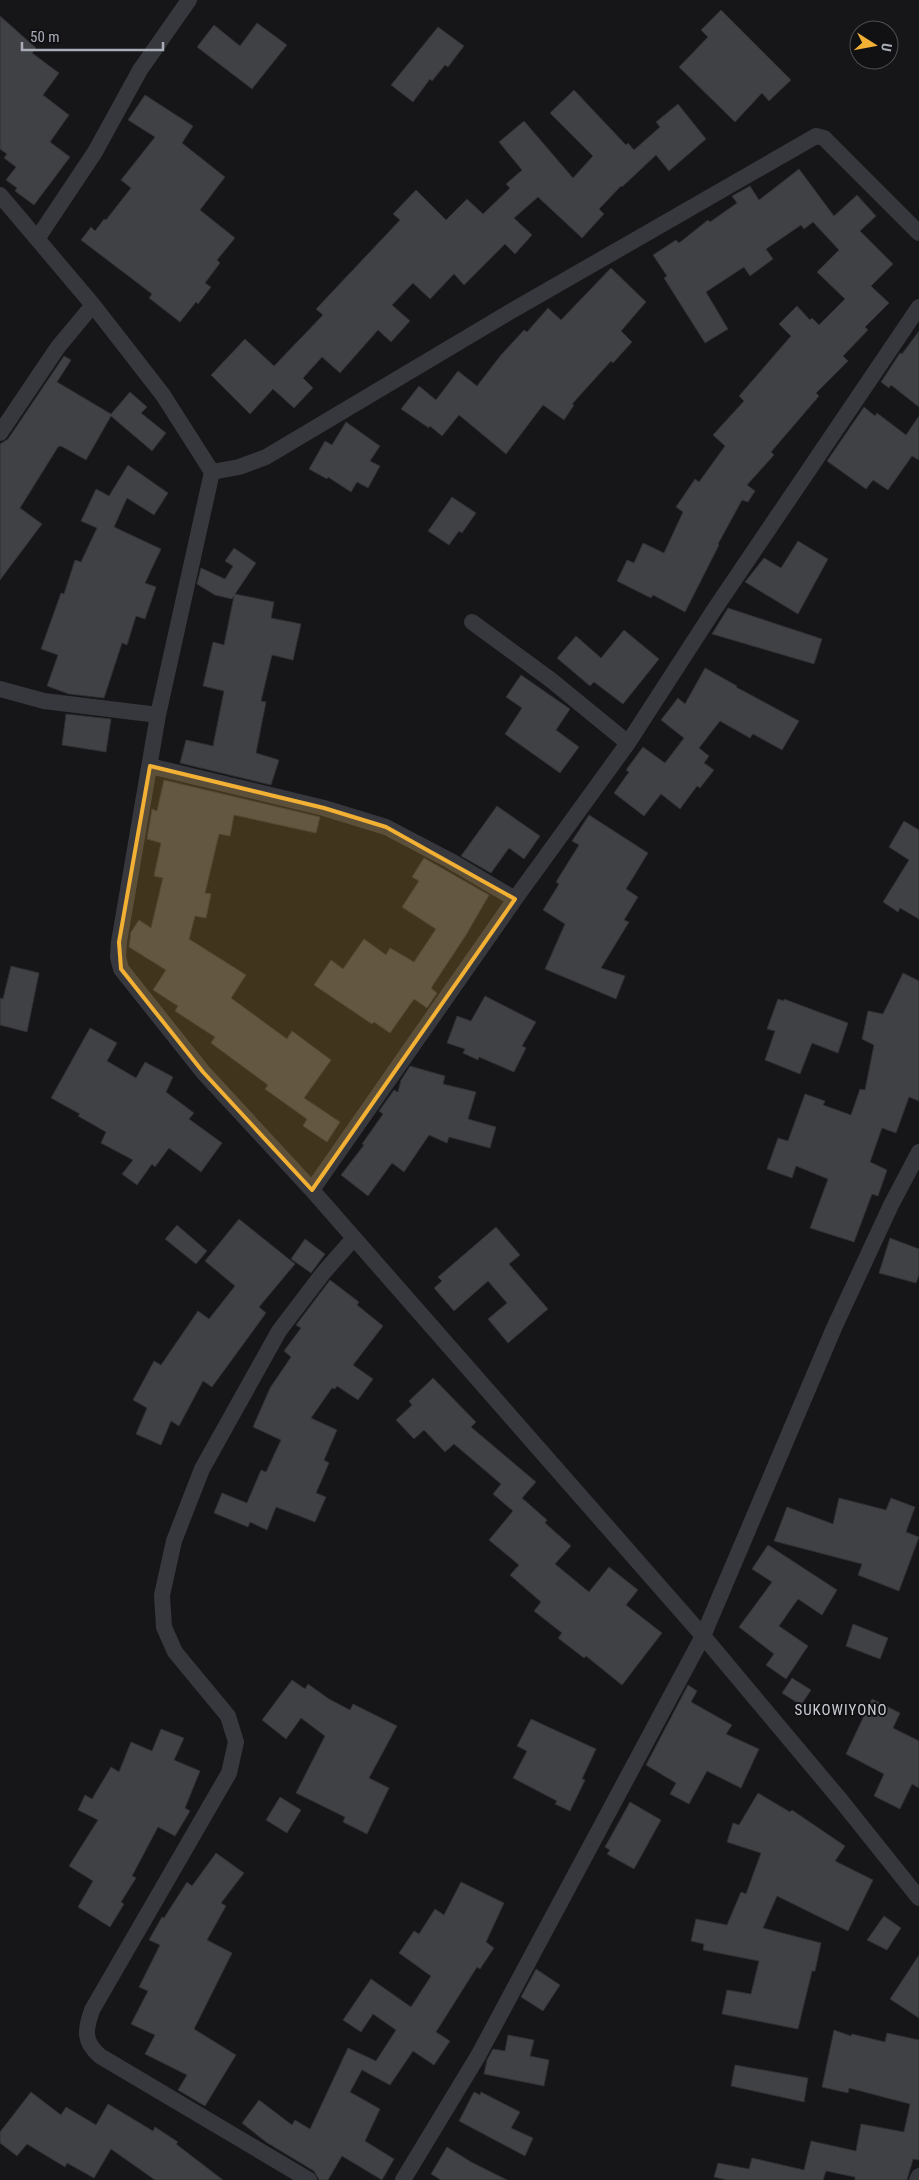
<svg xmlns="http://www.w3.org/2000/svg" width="919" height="2180" viewBox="0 0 919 2180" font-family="'Roboto Condensed',sans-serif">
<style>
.building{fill:#404145;stroke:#303034}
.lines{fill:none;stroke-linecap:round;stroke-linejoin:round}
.minor{stroke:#37383d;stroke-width:16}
.marked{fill:#f2b134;fill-opacity:0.2;stroke:#f2b134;stroke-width:4;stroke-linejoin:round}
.labels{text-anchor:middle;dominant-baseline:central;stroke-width:4;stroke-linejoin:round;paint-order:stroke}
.quarter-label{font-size:15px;letter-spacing:1px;fill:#c9ccd4;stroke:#111113}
</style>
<rect width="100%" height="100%" fill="#161618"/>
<path class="building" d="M721,10l70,70 -22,21 -7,-8 -27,29 -56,-55 29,-30 -7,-7z
M0,16l36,32 -4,5 27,20 -16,22 26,20 -19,27 20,15 -36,48 -19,-14 2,-3 -11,-8 10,-13 -12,-9 3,-4 -7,-5z
M257,23l30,22 -35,44 -55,-42 17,-22 26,21z
M438,27l26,19 -16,21 -3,-2 -13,16 -2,-2 -17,23 -22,-17z
M574,90l52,55 2,-2 6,7 26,-23 -4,-5 22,-18 28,35 -37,32 -13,-16 -34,32 -1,-1 -22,23 5,5 -22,24 -44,-41 -24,21 18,17 -17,19 -10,-10 -41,41 -10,-11 -24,25 -17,-16 -21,22 18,16 -19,21 -13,-12 -38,43 -18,-16 -19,21 10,10 -19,20 -21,-19 -23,25 -39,-39 34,-36 29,27 49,-51 -7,-6 84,-89 -7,-6 23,-24 30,30 21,-21 16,15 27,-26 -4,-4 16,-14 -23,-28 25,-21 49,57 20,-22 -43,-43z
M145,95l48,31 -11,17 43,34 -25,33 35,28 -18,22 3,3 -15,20 6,4 -13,17 -2,-2 -16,20 -31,-24 3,-4 -71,-54 10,-13 4,4 9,-12 2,1 25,-32 -10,-8 34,-43 -27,-17z
M799,169l35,47 23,-21 19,21 -16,15 33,33 -22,22 18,17 -24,24 3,3 -25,26 5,5 -32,32 3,3 -48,56 3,3 -27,30 8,6 -7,11 -6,-2 -24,44 1,1 -34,67 -32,-17 -2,3 -34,-17 10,-21 7,3 9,-20 21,10 19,-41 -7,-5 19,-28 4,3 26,-36 -12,-11 31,-34 -5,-5 52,-60 -12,-12 18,-18 13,14 2,-2 7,7 26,-26 -28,-27 22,-22 -26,-28 -9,7 -3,-4 -35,24 7,10 -23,17 -6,-9 -38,25 22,37 -23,14 -41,-65 3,-2 -14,-21 23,-15 3,3 29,-23 2,2 27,-19 -5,-7 18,-10 9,14z
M611,268l35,34 -25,29 11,11 -19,21 -2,-2 -39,43 2,1 -10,15 -21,-15 -37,49 -47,-39 -17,21 -12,-10 -1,2 -28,-19 18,-23 17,14 22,-29 19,15 24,-31 23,-25 3,2 21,-24 13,12z
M919,331v76l-28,-22 -2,3 -8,-6 19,-29 2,1z
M64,356l7,4 -14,22 54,32 19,-22 17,15 -6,6 25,20 -14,18 -41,-35 -25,44 -25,-14 -3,1 -38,61 22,16 -42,56v-136l8,-5z
M864,407l11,9 2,-3 29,22 13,-19v44l-7,-4 -24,34 -15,-10 -7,9 -39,-28z
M346,422l34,24 -10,15 10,5 -12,22 -11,-6 -6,10 -23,-15 -1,2 -18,-10 16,-28 7,4z
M128,465l40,28 -14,22 -27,-17 -13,29 47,22 -16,34 11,4 -11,32 -9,-3 -9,29 -5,-2 -18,55 -35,-4 -22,-8 11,-31 -17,-6 20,-56 3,1 11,-34 6,2 16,-34 -16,-7 15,-32 13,7z
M452,497l24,16 -14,20 -3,-2 -10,14 -21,-14z
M798,541l30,18 -30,55 -53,-32 19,-24 17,10z
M234,548l22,15 -21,31 39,8 -3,16 30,6 -8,36 -21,-5 -11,46 5,1 -10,51 23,7 -8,25 -91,-22 6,-23 27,6 11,-55 -21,-5 10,-44 11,3 10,-49 -2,3 -17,-4 -18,-11 4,-16 24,11 8,-13 -8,-5z
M728,608l94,31 -8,25 -102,-30z
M624,630l35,29 -36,45 -29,-22 -4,4 -33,-28 19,-22 25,22z
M705,668l32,18 -1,1 63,34 -17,29 -29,-16 -3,4 -30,-17 -21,27 10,8 -5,7 10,7 -14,18 -3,-2 -17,23 -19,-15 -17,22 -30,-23 15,-21 -3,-2 17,-23 22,16 19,-25 -23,-18 17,-22 7,6z
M521,675l49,34 -14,21 23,17 -19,26 -55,-39 17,-26 -16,-11z
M66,714l45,5 -5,33 -44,-7z
M164,780l156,37 -4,16 -82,-18 -4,21 -11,-2 -14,59 6,1 -5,24 -11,-2 -6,23 57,36 -15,23 56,41 5,-8 39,29 -27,38 36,24 -13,20 -24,-16 4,-7 -42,-30 3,-4 -57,-42 4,-6 -40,-26 3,-5 -25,-16 13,-20 -37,-23 2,-15 8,-12 12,8 12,-50 -9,-2 7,-33 -14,-4 5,-30 5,2z
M497,806l43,30 -16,23 -15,-11 -18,25 -30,-17z
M589,815l59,38 -22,36 12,8 -14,23 5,2 -28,46 24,8 -9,23 -71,-30 20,-45 -22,-14 16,-26 -3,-2 23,-37 -7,-4z
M904,821l15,9v89l-19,-11 -2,4 -15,-10 26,-42 -20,-13z
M424,858l65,37 -23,40 -35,53 6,5 -10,15 -13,-9 -24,34 -16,-11 -2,2 -58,-39 17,-25 12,9 21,-30 22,16 4,-7 24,14 22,-33 -34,-22 17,-26 -7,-4z
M11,966l28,7 -12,59 -27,-7v-27l3,1z
M903,973l16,8v120l-10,-4 -13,36 -14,-5 -12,34 17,8 -9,26 -6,-2 -18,48 -44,-14 18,-49 -32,-13 -4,12 -25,-9 11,-31 10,3 17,-47 20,7 -2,4 28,10 9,-26 5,1 9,-45 -12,-6 6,-28 15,3z
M485,996l51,26 -14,24 4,2 -12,24 -35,-15 -1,3 -15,-7 2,-4 -18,-6 10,-27 14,5z
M778,999l6,2v-2l64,24 -10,30 -26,-10 -12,31 -35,-14 10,-29 -8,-2z
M90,1028l27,15 -10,18 29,17 9,-16 28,15 -7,15 28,21 -5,6 33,24 -21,29 -32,-24 -14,19 -3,-3 -15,21 -15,-11 11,-14 -32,-17 5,-11 -28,-16 2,-2 -29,-16z
M410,1066l35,10 -2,8 33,8 -8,27 28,8 -6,21 -41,-11 -2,6 -18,-8 -25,37 -12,-9 -24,33 -27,-21 23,-30 -2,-1 21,-30 -4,-3 15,-21 4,2 3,-12z
M239,1219l56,45 -36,43 7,6 -54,74 -9,-6 -24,45 -8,-5 -10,24 -25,-11 11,-26 -14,-8 21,-39 7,4 37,-54 11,8 26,-33 -30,-25z
M177,1225l30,26 -11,13 -31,-25z
M496,1227l24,28 -11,9 39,45 -40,34 -20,-24 19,-16 -19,-22 -34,30 -20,-23 8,-7 -4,-4z
M890,1238l29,11v26l-3,8 -37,-10z
M305,1239l20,15 -14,19 -20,-14z
M330,1280l29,22 -2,3 26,21 -30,39 20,14 -15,21 -21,-14 -2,3 -3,-1 -21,30 26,12 -13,30 5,3 -13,30 10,4 -11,25 -39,-15 -9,23 -17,-8 -2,5 -34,-14 8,-20 25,10 14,-33 5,2 15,-32 -28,-13 17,-39 21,-31 -7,-6 17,-23 -5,-3z
M433,1378l43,44 -5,5 65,55 -14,16 25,22 -2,3 26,23 -16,18 34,28 20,-25 29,23 -12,15 36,28 -40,52 -36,-29 -2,2 -26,-20 4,-5 -28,-22 7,-9 -31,-27 9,-10 -30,-25 24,-29 -20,-17 8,-10 -47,-40 -9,8 -21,-22 -10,9 -18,-19 16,-15 -3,-4z
M839,1498l47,12 5,-12 24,9 -9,25 13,5 -20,54 -41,-16 4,-11 -88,-23 13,-34 46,17z
M768,1545l69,45 -15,25 -24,-16 -19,27 29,20 -22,33 -20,-14 8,-11 -35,-27 33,-45 -20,-13z
M853,1624l35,14 -8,21 -34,-13z
M792,1678l19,12 -10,15 -19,-12z
M292,1680l13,9 3,-5 21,15 21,11 3,-6 44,22 -28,52 20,10 -22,46 -24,-12 2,-5 -49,-24 29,-57 -24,-18 -15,21 -24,-19z
M688,1685l9,6 -6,11 41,23 -6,9 33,15 -18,39 -34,-17 -18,33 -19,-10 6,-11 -30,-18z
M872,1699l28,14 -7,15 26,13v47l-7,-4 -12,25 -26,-13 10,-22 -38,-20z
M531,1719l65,30 -14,30 3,1 -15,31 -15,-7 2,-3 -44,-23 14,-27 -10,-5z
M161,1729l23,9 -10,22 26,11 -15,37 5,3 -15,25 -17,-9 -26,49 4,2 -15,24 3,2 -14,23 -32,-20 15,-26 -24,-15 29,-46 -20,-10 7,-15 7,4 19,-32 8,5 12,-30 21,9z
M758,1793l32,19 2,-2 53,36 -10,15 38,19 -25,51 -71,-35 -14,32 58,15 -6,28h-3l-14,58 -76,-15 5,-24 24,4 8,-33 -56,-11 1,-6 -13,-3 5,-22 31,6 14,-33 5,2 15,-41 -34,-11 6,-19 6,2z
M280,1797l21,13 -14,23 -21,-13z
M630,1802l31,18 -27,49 -27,-15 3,-4 -5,-3z
M216,1853l28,20 -23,30 5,3 -19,34 25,13 -38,76 42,26 -31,51 -27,-16 9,-15 -42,-21 10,-19 -24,-11 17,-33 -9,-4 21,-42 -11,-5 13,-23 2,1 23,-36 5,4z
M461,1882l43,21 -18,39 8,6 -14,21 -3,-2 -41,65 14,9 -16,24 -21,-14 -23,34 -28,-15 -12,22 30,17 -15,32 29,18 -12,21 -40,-24 -14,24h-9l-5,-9 -48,-29 -24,-19 17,-23 33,25 3,-5 15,9 38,-81 28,13 20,-31 -23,-16 -12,18 -18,-12 28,-41 40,28 20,-31 -32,-23 15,-22 5,3 16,-25 9,6z
M884,1916l17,12 -14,22 -20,-10z
M919,1955v63l-29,-19z
M536,1969l24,16 -17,26 -22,-14z
M834,2030l17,6 1,-2 33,8 2,-9 32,7v120l-6,-1 -6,21h-52v-3l-29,-6 -3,9h-96l-13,-3 4,-14 31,6 3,-11 52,12 7,-29 45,10 5,-27 43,8 6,-28 -61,-16 -1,5 -26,-6z
M508,2035l26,5 -4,16 19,4 -5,26 -60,-12 3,-14 6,-11 12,2z
M735,2065l73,13 -4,24 -73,-16z
M31,2092l30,23 5,-8 30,18 12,-21 45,27 2,-4 23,15 -2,2 47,36h-68l-44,-31 -17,29 -27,-15 -2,4 -38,-23 -10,12 -17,-13v-11z
M474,2092l6,3 1,-3 39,20 -9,16 22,10 -8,18 -66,-35z
M447,2147l24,15 36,18h-66l-10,-6z"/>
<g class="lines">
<path class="minor" d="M0,195l93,110 70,90 49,77 -54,243 -39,227 -1,15 3,12 82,103 109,118 391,446 140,167 76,95
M37,239l58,-87 45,-82 49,-70
M0,433l58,-86 35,-42
M212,472l27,-5 27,-10 242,-144 308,-177 8,2 95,95
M472,622l79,58 77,63
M0,689l44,12 114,14
M150,766l174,42 62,19 63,33 66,39
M312,1190l203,-291 113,-156 86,-133 205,-303
M309,2180l-209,-124c-17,-15 -15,-26 -8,-46l137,-237 7,-31 -8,-26 -53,-64 -11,-25 -2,-32 12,-54 28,-72 77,-138 45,-59 30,-34
M403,2180l75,-124 225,-420 131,-308 57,-123 28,-53
M917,2180l2,-4"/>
</g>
<path class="marked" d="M150,766l174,42 62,19 129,72 -203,291 -109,-118 -82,-103 -2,-27z"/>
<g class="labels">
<g class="quarter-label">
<text x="841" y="1710">SUKOWIYONO</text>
</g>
</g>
<g transform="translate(874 45) rotate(101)"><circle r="24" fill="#111113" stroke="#4d4f55"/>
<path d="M0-4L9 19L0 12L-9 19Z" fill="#f2b134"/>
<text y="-8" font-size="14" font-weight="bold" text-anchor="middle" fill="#a8adb8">U</text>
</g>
<path d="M22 42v8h141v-8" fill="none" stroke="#a8adb8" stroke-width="2.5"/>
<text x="30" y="42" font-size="15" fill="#a8adb8" stroke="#111113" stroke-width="4" paint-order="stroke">50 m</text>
</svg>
